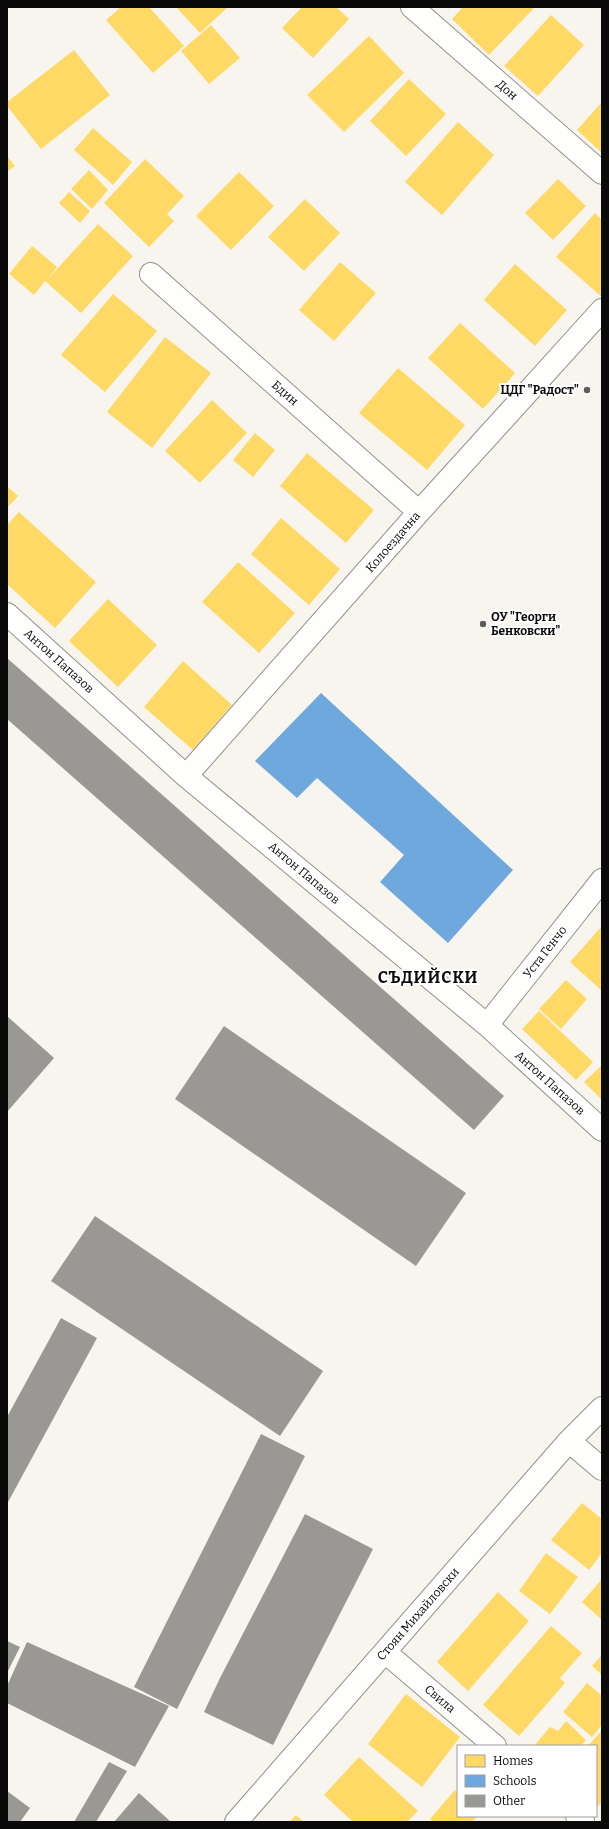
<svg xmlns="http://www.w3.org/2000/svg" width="609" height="1829" viewBox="0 0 609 1829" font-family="Bitter,serif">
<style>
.homes{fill:#ffd966}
.schools{fill:#6fa8dc}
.building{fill:#9a9894}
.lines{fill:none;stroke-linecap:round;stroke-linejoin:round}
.minor-casing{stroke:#91908d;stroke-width:24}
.minor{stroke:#fefefc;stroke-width:22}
.poi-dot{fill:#5d5c5a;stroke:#fff;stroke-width:1.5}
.labels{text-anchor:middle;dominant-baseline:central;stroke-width:4;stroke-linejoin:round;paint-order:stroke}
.street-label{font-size:12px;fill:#0a0a0a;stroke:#fff}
.poi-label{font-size:12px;font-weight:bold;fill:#0a0a0a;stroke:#fff;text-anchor:end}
.district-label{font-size:16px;font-weight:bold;letter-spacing:1px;fill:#0a0a0a;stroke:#fff}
</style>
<rect width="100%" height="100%" fill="#f8f5ee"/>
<path class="homes" d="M121,7h28l35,39 -31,27 -47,-53z
M176,7h52l-28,26z
M302,7h34l13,12 -36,39 -31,-30z
M463,7h72l-46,48 -37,-36z
M551,15l33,30 -46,51 -34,-30z
M211,25l29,33 -31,26 -28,-33z
M369,36l35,37 -60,59 -37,-37z
M74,50l36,45 -69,54 -34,-43v-4z
M409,79l37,35 -40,42 -36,-35z
M602,102v51l-25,-23z
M458,122l36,33 -52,60 -37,-33z
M93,128l39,34 -19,23 -39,-35z
M7,156l8,10 -8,6z
M145,159l39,37 -17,18 7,7 -25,26 -45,-44z
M89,170l19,20 -16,19 -21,-20z
M239,172l35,34 -43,44 -35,-34z
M558,179l28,27 -33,34 -28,-27z
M69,192l21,19 -10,12 -21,-20z
M305,199l35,34 -36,38 -36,-34z
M595,213l7,7v77l-46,-40z
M98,224l35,32 -52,57 -36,-32 -11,14 -25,-21 23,-28 25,21 -10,13z
M340,262l36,31 -42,48 -35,-31z
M515,264l52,46 -32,36 -51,-46z
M113,294l44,37 -52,61 -44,-37z
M460,323l55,50 -32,36 -55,-51z
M165,337l46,36 -59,75 -45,-36z
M398,368l67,57 -38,45 -68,-57z
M212,400l35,33 -47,50 -35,-32z
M255,433l20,17 -22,27 -20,-17z
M307,453l67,57 -28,33 -66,-57z
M7,486l11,10 -11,12z
M19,512l77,70 -41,46 -48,-44v-59z
M281,518l59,51 -31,36 -58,-51z
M238,562l57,51 -36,40 -57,-51z
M108,599l49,46 -39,42 -49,-46z
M183,661l49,44 -39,45 -49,-43z
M602,926v65l-32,-29z
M566,980l21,19 -26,30 -22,-20z
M539,1011l54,51 -17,18 -54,-51z
M602,1065v35l-18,-18z
M582,1503l20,16v34l-13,17 -38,-30z
M546,1553l32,24 -28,37 -31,-23z
M602,1579v41l-20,-18z
M498,1592l31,29 -61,70 -31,-29z
M551,1626l31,27 -22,25 5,5 -46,53 -36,-31z
M602,1655v20l-10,-9z
M587,1683l15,13v29l-10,12 -29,-25z
M406,1694l54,43 -38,50 -54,-43z
M566,1721l20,19 -5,6h-47l16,-19 8,4z
M602,1730v72l-6,6v-62h-8z
M359,1757l59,54 -11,11h-54l-29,-27z
M455,1790l3,3v23h19l-5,6h-39l-3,-3z
M296,1815l8,7h-15z"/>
<path class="schools" d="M321,693l192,177 -65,73 -68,-61 24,-27 -87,-77 -20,20 -42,-37z"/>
<path class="building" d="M7,658l497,438 -30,34 -467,-411z
M7,1016l47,42 -47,54z
M224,1026l242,167 -50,73 -241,-167z
M95,1216l228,155 -43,65 -229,-155z
M61,1318l36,20 -90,166v-87z
M261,1434l44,22 -128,253 -43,-22z
M305,1514l68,35 -100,196 -69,-33 16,-34z
M7,1641l13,6 -13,26z
M27,1642l142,64 -34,61 -128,-64v-17z
M109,1762l18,9 -31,51h-22z
M7,1791l23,17 -10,14h-13z
M139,1793l32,29h-57z"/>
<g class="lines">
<g class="minor-casing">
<path id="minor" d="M412,7l190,166
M151,274l268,238
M7,614l179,162 301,249 115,105
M186,776l233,-264 183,-202
M487,1025l115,-145
M569,1441l33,28
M385,1652l110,94
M577,1816l6,5
M236,1822l333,-381 33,-33"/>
</g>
<use href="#minor" class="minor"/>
</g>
<g class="poi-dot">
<circle cx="587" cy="390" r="4"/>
<circle cx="483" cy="624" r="4"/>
</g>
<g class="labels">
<g class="street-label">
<text transform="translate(507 90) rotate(41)">Дон</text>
<text transform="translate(285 393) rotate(41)">Бдин</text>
<text transform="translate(393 542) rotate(-49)">Колоездачна</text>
<text transform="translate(59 661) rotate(42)">Антон Папазов</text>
<text transform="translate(304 873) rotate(40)">Антон Папазов</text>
<text transform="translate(545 952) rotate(-52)">Уста Генчо</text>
<text transform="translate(550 1083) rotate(42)">Антон Папазов</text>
<text transform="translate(418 1614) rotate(-49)">Стоян Михайловски</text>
<text transform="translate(440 1699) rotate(40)">Свила</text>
</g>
<g class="poi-label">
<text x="579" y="390">ЦДГ "Радост"</text>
<text x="491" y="617" text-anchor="start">ОУ "Георги<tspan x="491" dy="14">Бенковски"</tspan></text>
</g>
<g class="district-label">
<text x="428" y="977">СЪДИЙСКИ</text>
</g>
</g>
<rect width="609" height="1829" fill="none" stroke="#0a0a0a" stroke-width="16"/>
<rect x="457" y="1745" width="140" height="72" fill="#ffffff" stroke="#9d9d9d"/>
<rect x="465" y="1755" width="20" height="12" fill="#ffd966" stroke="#9d9d9d"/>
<text x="493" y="1765" font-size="12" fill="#0a0a0a">Homes</text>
<rect x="465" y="1775" width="20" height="12" fill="#6fa8dc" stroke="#9d9d9d"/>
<text x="493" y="1785" font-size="12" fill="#0a0a0a">Schools</text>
<rect x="465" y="1795" width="20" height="12" fill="#9a9894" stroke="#9d9d9d"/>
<text x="493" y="1805" font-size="12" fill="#0a0a0a">Other</text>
</svg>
